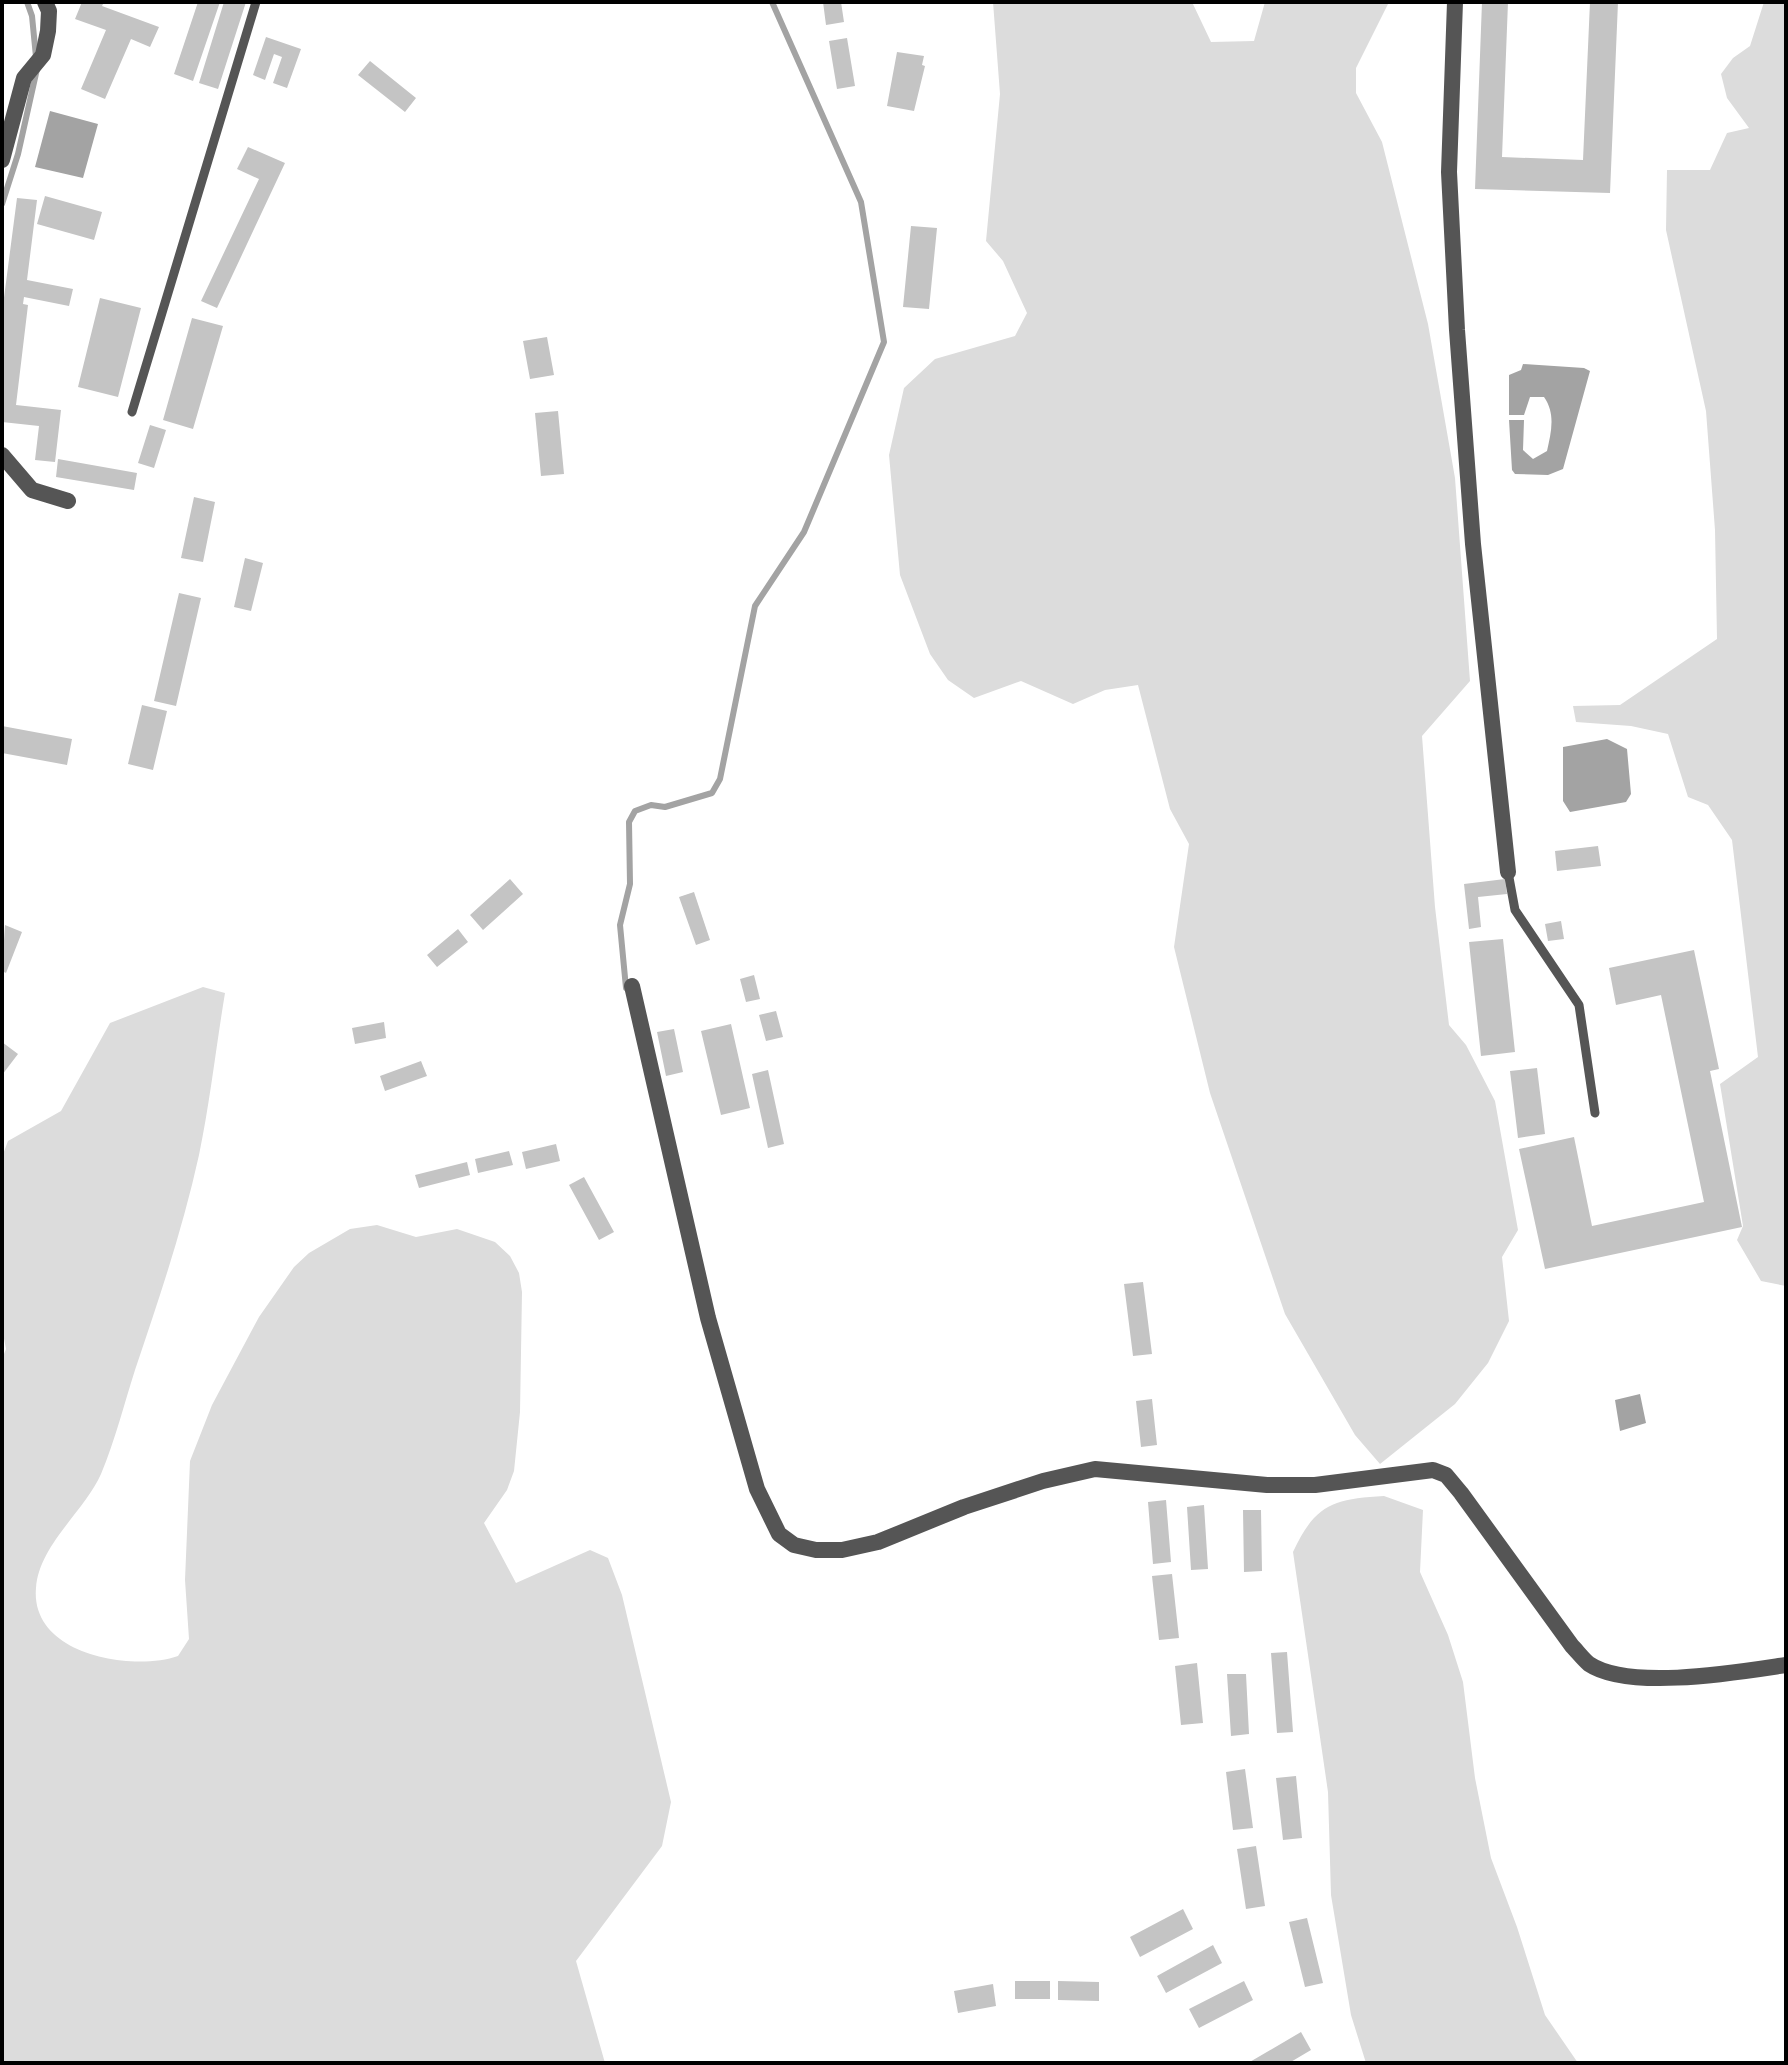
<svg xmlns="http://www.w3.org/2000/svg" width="1788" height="2065" viewBox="0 0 1788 2065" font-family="Rubik,sans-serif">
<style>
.green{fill:#dcdcdc}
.water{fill:#a3a3a3}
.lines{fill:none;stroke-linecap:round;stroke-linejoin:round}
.stream{stroke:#a3a3a3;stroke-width:6}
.building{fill:#c4c4c4}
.service{stroke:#555;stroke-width:9}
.minor{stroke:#555;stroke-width:16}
</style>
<rect width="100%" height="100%" fill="#fff"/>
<path class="green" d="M993,2h199l19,40 43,-1 11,-39h124l-33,66v25l26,49 46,182 27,154 15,203 -48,55 13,171 14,118 17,20 29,56 23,129 -16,27 7,64 -21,42 -33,41 -75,60 -25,-29 -70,-121 -75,-221 -36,-146 15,-103 -19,-35 -32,-124 -33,5 -32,14 -52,-23 -47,17 -26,-18 -18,-26 -30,-79 -11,-120 15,-67 31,-29 80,-23 12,-23 -24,-52 -17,-20 14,-147z
M1764,2h22v1284l-25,-5 -24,-41 6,-14 -23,-142 38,-27 -26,-217 -24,-35 -20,-8 -20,-63 -37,-8 -55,-4 -3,-16 47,-1 97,-66 -2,-109 -9,-119 -40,-181 1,-60h43l17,-37 22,-5 -22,-30 -6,-24 12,-16 17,-12z
M203,987l22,6c-9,54 -15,109 -26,162 -16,73 -40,144 -64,215 -11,34 -20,71 -34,104 -17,38 -62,71 -65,114 -6,67 96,84 142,68l11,-17 -4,-59 5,-119 22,-56 47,-88 35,-50 15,-14 41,-24 27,-4 39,12 41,-8 38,13 15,14 9,17 3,19 -2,120 -6,59 -7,19 -23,33 32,60 74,-33 18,8 14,37 49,207 -9,44 -86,115 29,102h-603v-704l4,-10 -4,-21v-171l6,-16 53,-30 49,-88z
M1384,1496l39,14 -3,62 28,63 15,47 12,96 16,80 26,69 28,88 33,48h-212l-15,-48 -20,-120 -3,-103 -35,-240c22,-47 39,-53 91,-56z"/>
<path class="water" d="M50,111l48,13 -15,54 -48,-11z
M1523,364l61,4 6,3 -27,98 -15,6 -33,-1 -3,-4 -3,-50h15l-1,30 10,9 14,-8c4,-18 9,-37 -3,-54h-14l-6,18h-15v-40l12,-5z
M1607,739l20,10 4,45 -5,8 -56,10 -7,-11v-54z
M1640,1394l6,29 -26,8 -5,-31z"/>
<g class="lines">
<path class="stream" d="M27,2l5,14 4,41
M2,204l16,-50 19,-85
M626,988l-6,-63 10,-41 -1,-62 6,-11 16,-6 14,2 47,-14 8,-14 35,-173 49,-74 80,-190 -23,-140 -89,-200"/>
</g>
<path class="building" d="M82,2h22l-2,4 57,21 -9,20 -19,-8 -26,60 -24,-10 25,-59 -31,-11z
M198,2h22l-27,79 -19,-7z
M224,2h22l-28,87 -19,-6z
M823,2h18l3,20 -18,3z
M1482,2h26l-6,155 81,3 7,-158h28l-8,191 -135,-4z
M266,37l35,12 -14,39 -14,-5 9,-26 -8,-3 -9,26 -12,-5z
M847,38l8,48 -18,3 -8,-48z
M897,52l27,4 -2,9 3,1 -11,45 -27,-5z
M370,61l46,37 -11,14 -47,-37z
M248,147l37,16 -68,145 -16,-7 58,-122 -22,-10z
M45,196l57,16 -8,28 -57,-16z
M17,198l20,2 -10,80 46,9 -4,17 -45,-9 -1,7 5,1 -12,100 45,5 -6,52 -20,-2 4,-34 -37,-4v-109z
M911,226l26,2 -8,81 -26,-2z
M100,298l41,10 -23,89 -40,-10z
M192,318l31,8 -30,103 -30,-9z
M547,337l7,38 -24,4 -7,-38z
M558,411l6,63 -23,2 -6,-63z
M150,425l16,5 -12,38 -16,-5z
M58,459l79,14 -3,17 -78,-13z
M194,497l21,5 -12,60 -22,-4z
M245,558l18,5 -12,48 -17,-4z
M179,593l22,5 -25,108 -22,-5z
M142,705l25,6 -14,59 -25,-6z
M2,726l70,13 -5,26 -65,-12z
M1598,846l3,20 -44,5 -2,-20z
M510,879l13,15 -40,36 -13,-15z
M1505,879l2,15 -29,3 3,30 -12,2 -5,-45z
M694,892l16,48 -14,5 -17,-48z
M1561,921l3,18 -16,2 -3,-17z
M5,925l17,7 -16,41 -4,-2z
M458,929l10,13 -31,25 -10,-12z
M1503,939l12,113 -34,4 -12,-114z
M1694,950l25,119 -9,2 32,156 -197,42 -26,-120 55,-12 18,89 112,-24 -43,-207 -45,10 -7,-37z
M754,975l6,24 -14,3 -6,-23z
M776,1011l7,26 -17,4 -7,-26z
M384,1022l2,16 -31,6 -3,-16z
M731,1024l19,84 -29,7 -20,-84z
M674,1029l9,43 -17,4 -9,-44z
M2,1042l16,12 -16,21z
M421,1061l6,15 -42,15 -5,-15z
M1537,1068l8,66 -27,4 -8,-67z
M768,1070l16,74 -16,4 -16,-74z
M556,1144l4,17 -34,8 -4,-17z
M509,1151l4,14 -35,8 -3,-14z
M467,1162l3,13 -51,13 -4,-13z
M584,1177l30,55 -15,8 -30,-55z
M1143,1282l9,72 -19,2 -9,-72z
M1152,1399l5,46 -16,2 -5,-46z
M1166,1500l5,62 -18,2 -5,-62z
M1204,1505l4,64 -17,1 -4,-63z
M1243,1510h18l1,61 -18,1z
M1172,1574l7,64 -20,2 -7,-64z
M1287,1652l6,80 -16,1 -6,-80z
M1197,1663l6,60 -22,2 -6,-59z
M1227,1674h19l3,60 -18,2z
M1245,1769l8,59 -20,2 -7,-58z
M1296,1776l6,62 -19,2 -7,-62z
M1256,1846l9,60 -19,3 -9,-60z
M1183,1909l10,20 -53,28 -10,-20z
M1307,1918l16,65 -18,4 -16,-65z
M1213,1945l9,18 -56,30 -9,-17z
M1015,1981h35v18h-35z
M1058,1981l41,1v19l-41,-1z
M1244,1981l9,19 -54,28 -10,-19z
M993,1984l3,22 -38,7 -4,-22z
M1301,2032l10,18 -22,13h-41z"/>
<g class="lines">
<path class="service" d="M132,412l124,-410
M1508,872l7,38 64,95 16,108"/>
<path class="minor" d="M1455,2l-6,170 8,158 16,214 35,328
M2,160l22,-82 19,-23 5,-24 1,-20 -4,-9
M2,455l30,35 36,11
M632,986l76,332 49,171 22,45 15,11 22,5h26l36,-8 86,-35 79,-26 52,-12 172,16h48l118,-15 13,5 15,18 111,153c5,5 11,13 17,18 40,27 150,8 197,1"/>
</g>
<rect width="1788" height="2065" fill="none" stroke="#000000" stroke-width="8"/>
</svg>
